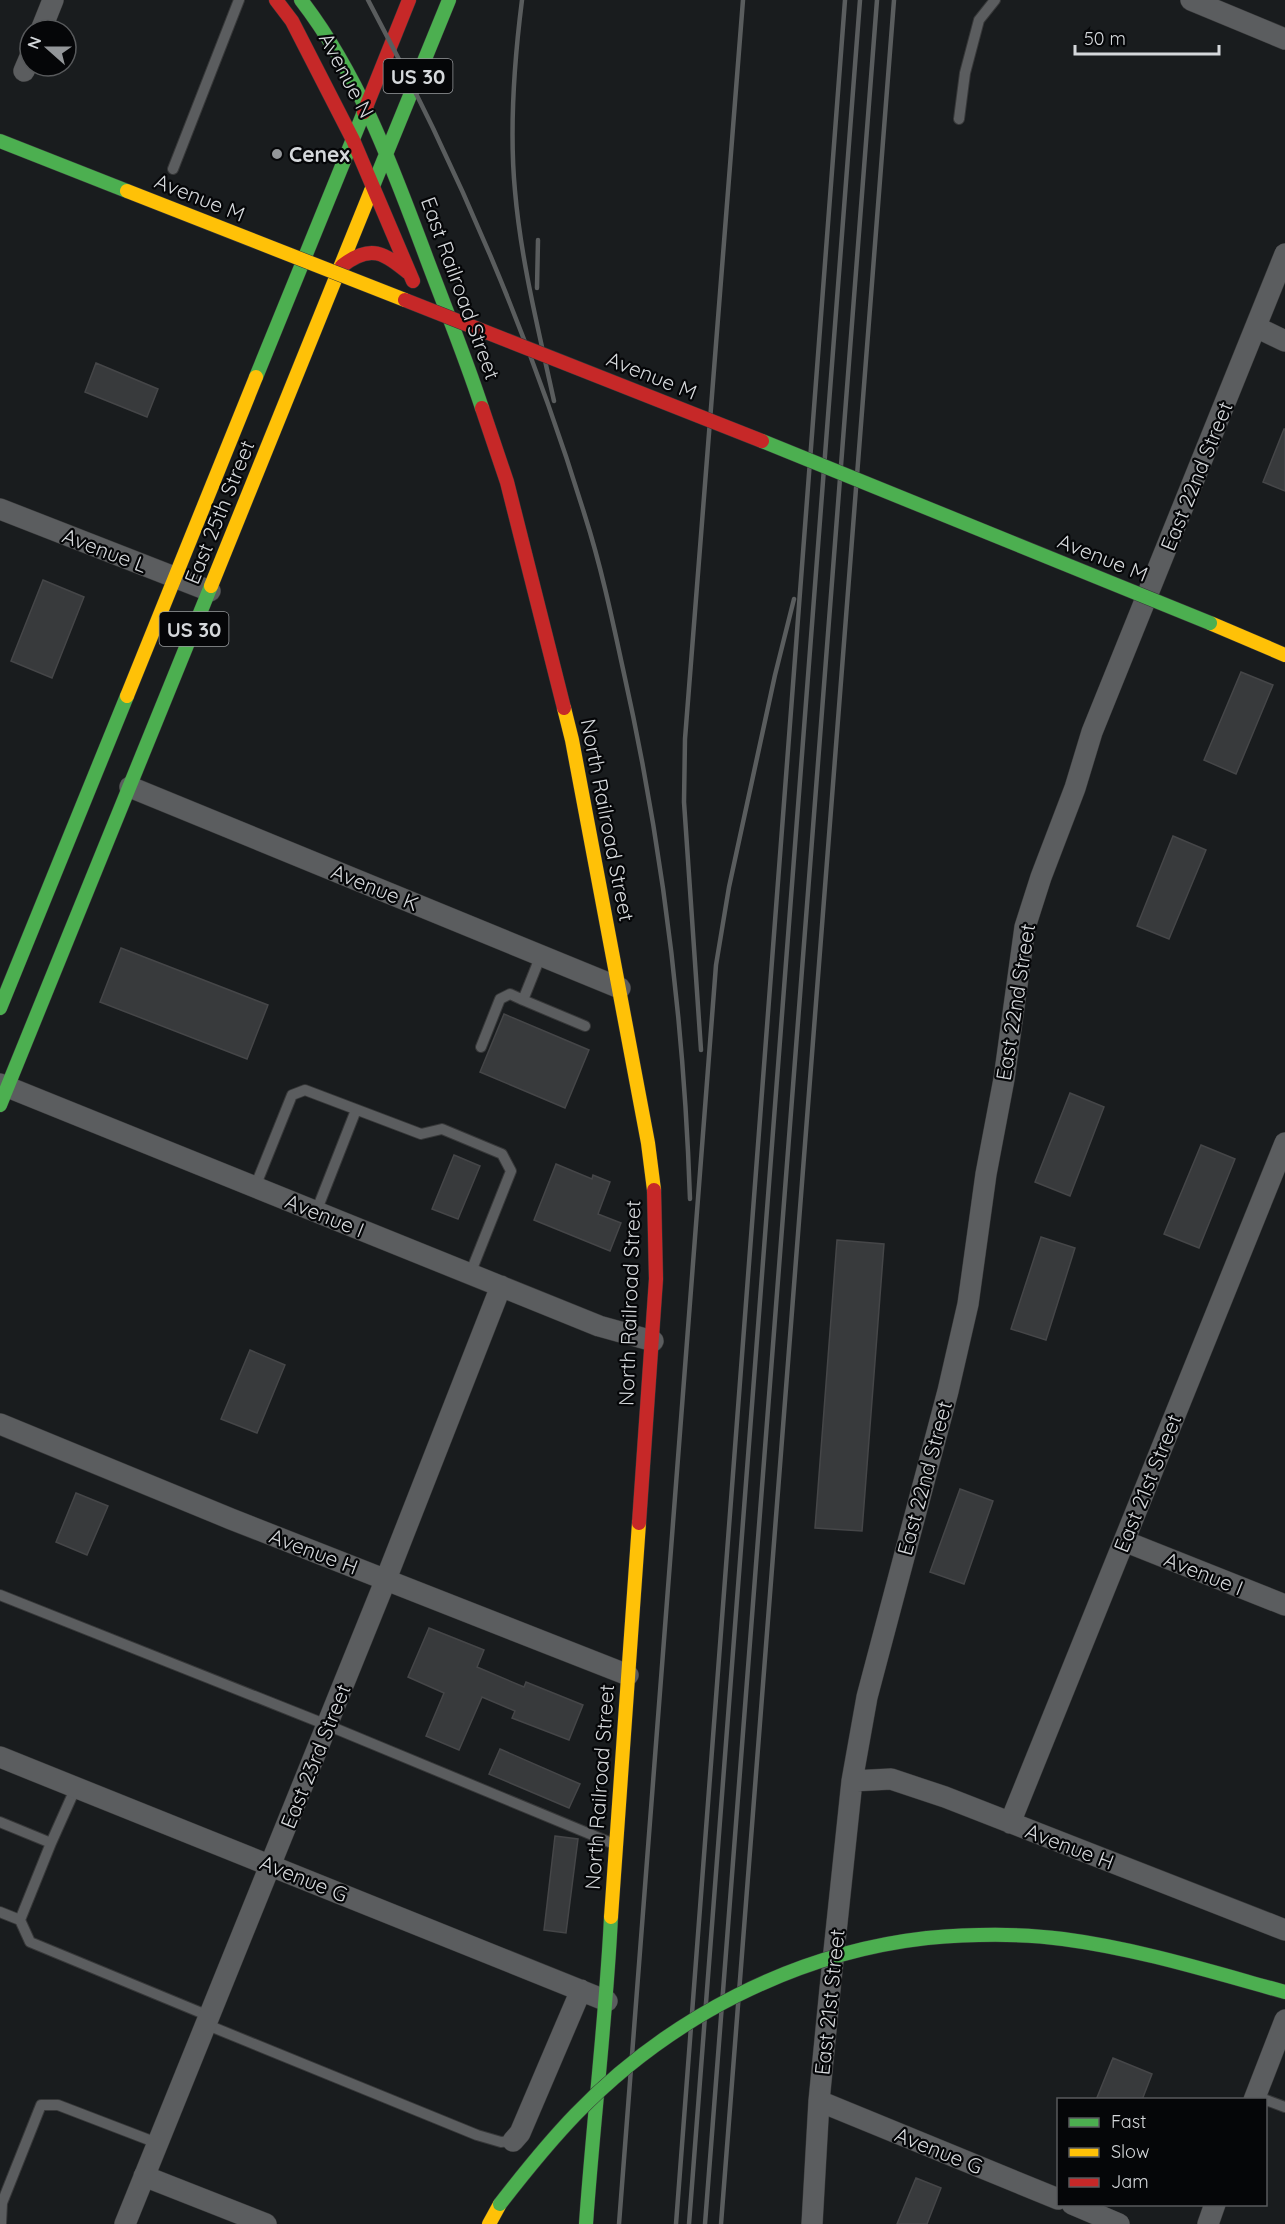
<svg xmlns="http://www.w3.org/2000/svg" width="1285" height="2224" viewBox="0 0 1285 2224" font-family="Quicksand,sans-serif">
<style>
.building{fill:#383a3c;stroke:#454648;stroke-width:1.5}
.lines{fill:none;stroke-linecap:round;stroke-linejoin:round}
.lane-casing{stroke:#373839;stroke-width:12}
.street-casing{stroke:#373839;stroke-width:22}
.fast-casing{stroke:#373839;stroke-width:15}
.slow-casing{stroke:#373839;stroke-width:15}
.jam-casing{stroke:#373839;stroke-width:15}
.lane{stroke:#5b5d5f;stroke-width:10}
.street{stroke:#5b5d5f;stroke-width:21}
.fast{stroke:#4caf50;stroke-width:14}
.slow{stroke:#ffc107;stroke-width:14}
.jam{stroke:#c62828;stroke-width:14}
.rail{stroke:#5a5d5e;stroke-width:4.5}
.fast-bridge-casing{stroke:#373839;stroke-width:15;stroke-linecap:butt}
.slow-bridge-casing{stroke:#373839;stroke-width:15;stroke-linecap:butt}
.jam-bridge-casing{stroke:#373839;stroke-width:15;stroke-linecap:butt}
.fast-bridge{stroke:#4caf50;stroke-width:14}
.slow-bridge{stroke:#ffc107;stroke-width:14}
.jam-bridge{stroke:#c62828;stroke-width:14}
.poi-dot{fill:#939699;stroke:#050608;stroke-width:2}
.labels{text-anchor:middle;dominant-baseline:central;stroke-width:4.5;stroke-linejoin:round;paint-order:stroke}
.shield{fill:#050608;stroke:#97999c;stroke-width:1.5}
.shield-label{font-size:20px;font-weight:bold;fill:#d5d8db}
.street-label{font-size:21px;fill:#d5d8db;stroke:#050608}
.poi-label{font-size:21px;font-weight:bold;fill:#d5d8db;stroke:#050608;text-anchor:start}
</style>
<rect width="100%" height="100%" fill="#191c1e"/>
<path class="building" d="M96,363l62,26 -11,28 -62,-25z
M1284,429h1v62l-22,-9z
M43,580l41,17 -32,81 -41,-17z
M1241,672l32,13 -37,89 -32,-14z
M1173,836l33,14 -37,89 -32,-13z
M121,948l147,57 -21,54 -147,-57z
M504,1014l85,36 -24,58 -85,-36z
M1070,1093l34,14 -34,89 -35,-14z
M1201,1145l34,14 -36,89 -35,-14z
M454,1155l26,11 -22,53 -26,-10z
M556,1164l36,15 1,-4 17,7 -12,32 23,9 -11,28 -76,-31z
M1041,1237l34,11 -29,92 -35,-11z
M837,1240l47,4 -22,287 -47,-3z
M250,1350l35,15 -28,68 -36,-14z
M960,1489l33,12 -29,83 -34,-12z
M76,1493l32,13 -21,49 -31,-13z
M429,1628l55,22 -7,17 47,20 2,-5 57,23 -14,35 -57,-22 3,-7 -33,-14 -23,53 -33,-14 18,-43 -36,-16z
M500,1749l80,35 -11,24 -80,-34z
M555,1836l23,3 -12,94 -22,-3z
M1113,2058l39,16 -10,26h-46z
M916,2178l25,10 -14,36h-30z"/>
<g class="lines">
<g class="lane-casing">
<path id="lane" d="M959,119l6,-46 14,-53 16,-20
M173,169l66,-169
M541,955l-18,45 62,26
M481,1047l19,-48 10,-5 13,6
M255,1187l37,-92 13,-5 116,44 21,-5 60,25 9,17 -41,103
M316,1212l40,-102
M0,1595l327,130 287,119
M0,1822l51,21
M0,1912l20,8 31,-77 25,-56
M20,1920l10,22 179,74
M205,2024l272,111 24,7 12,-1
M1266,2100l19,7
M1,2224l1,-21 39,-98h17l99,38"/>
</g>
<g class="street-casing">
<path id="street" d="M1191,0l94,39
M41,30l12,-30
M24,71l6,-14
M1256,327l29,14
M0,509l210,82
M130,787l490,201
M0,1084l599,242 54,15
M0,1424l231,95 397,156
M1124,1541l161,64
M0,1757l607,244
M852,1781l39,-2 54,18 340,133
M1010,1823l275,-680
M1254,2100l31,-80
M819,2101l239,98
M513,2141l7,-8 61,-143
M144,2176l122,48
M1072,2204l47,20
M125,2224l261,-645 115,-293
M812,2224l7,-123 11,-112 22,-208 15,-84 81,-306 20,-87 18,-130 18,-95 21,-152 16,-50 34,-89 17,-56 193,-478
M1208,2224l7,-20"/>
</g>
<g class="fast-casing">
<path id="fast" d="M301,0c58,75 91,166 124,254 19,51 40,102 57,154
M0,141l127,50
M371,191l78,-191
M256,377l108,-265
M0,1008l127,-312
M0,1105l211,-519
M927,1938c46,-4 91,-5 136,1 76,10 149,33 222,53
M586,2224c7,-102 20,-204 25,-307"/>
</g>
<g class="slow-casing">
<path id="slow" d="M211,586l160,-395
M1210,623l75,32
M127,696l129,-319
M564,708l8,32 76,403 6,47
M611,1917l28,-394
M489,2224l11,-20"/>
</g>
<g class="jam-casing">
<path id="jam" d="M276,0l16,21 61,119 60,141
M364,112l45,-112
M342,266c29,-23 42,-13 68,8
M482,408l25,74 57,226
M639,1523l17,-244 -2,-89"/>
</g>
<use href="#lane" class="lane"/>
<use href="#street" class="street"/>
<use href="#fast" class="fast"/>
<use href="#slow" class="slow"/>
<use href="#jam" class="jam"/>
<path class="rail" d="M368,0c89,166 162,336 217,516 16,50 27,102 38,153 39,174 61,352 67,530
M522,0c-8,63 -13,127 -7,191 6,70 24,141 39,210
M537,288l1,-48
M701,1050l-17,-248 1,-63 58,-739
M619,2224l97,-1259 13,-78 46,-212 19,-76
M676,2224l169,-2224
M689,2224l171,-2224
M705,2224l172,-2224
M721,2224l173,-2224"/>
<g class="fast-bridge-casing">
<path id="fast-bridge" d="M762,441l448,182
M500,2204c24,-31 49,-62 76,-90 93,-96 218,-161 351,-176"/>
</g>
<g class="slow-bridge-casing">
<path id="slow-bridge" d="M127,191l278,109"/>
</g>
<g class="jam-bridge-casing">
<path id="jam-bridge" d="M405,300l357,141"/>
</g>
<use href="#fast-bridge" class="fast-bridge"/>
<use href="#slow-bridge" class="slow-bridge"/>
<use href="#jam-bridge" class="jam-bridge"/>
</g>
<circle class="poi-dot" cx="277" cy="154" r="6"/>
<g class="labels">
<g class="shield">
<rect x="383.5" y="59" width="69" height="34" rx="4.5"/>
<rect x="159.5" y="612" width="69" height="34" rx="4.5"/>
</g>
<g class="shield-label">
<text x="418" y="76">US 30</text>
<text x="194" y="629">US 30</text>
</g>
<g class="street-label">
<text transform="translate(347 75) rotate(62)">Avenue N</text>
<text transform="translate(200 197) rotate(22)">Avenue M</text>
<text transform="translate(461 288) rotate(70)">East Railroad Street</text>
<text transform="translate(652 375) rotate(22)">Avenue M</text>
<text transform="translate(1196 476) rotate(-68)">East 22nd Street</text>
<text transform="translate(219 512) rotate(-68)">East 25th Street</text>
<text transform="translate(105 550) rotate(21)">Avenue L</text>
<text transform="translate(1103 557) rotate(22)">Avenue M</text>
<text transform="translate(608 820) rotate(79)">North Railroad Street</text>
<text transform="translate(375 887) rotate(22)">Avenue K</text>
<text transform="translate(1015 1002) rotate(-81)">East 22nd Street</text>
<text transform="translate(325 1215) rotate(22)">Avenue I</text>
<text transform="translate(629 1303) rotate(-88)">North Railroad Street</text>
<text transform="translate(924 1478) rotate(-75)">East 22nd Street</text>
<text transform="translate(1147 1483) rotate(-68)">East 21st Street</text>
<text transform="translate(314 1551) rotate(21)">Avenue H</text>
<text transform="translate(1204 1573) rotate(22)">Avenue I</text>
<text transform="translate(315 1756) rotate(-68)">East 23rd Street</text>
<text transform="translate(599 1787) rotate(-86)">North Railroad Street</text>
<text transform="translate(1070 1846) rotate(21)">Avenue H</text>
<text transform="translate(304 1878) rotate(22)">Avenue G</text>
<text transform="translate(829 2002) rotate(-84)">East 21st Street</text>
<text transform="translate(939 2150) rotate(22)">Avenue G</text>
</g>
<g class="poi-label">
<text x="289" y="154">Cenex</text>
</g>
</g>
<rect x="1057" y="2098" width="210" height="108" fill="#050608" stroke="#585a5c" stroke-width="1.5"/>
<rect x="1069" y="2118" width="30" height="9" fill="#4caf50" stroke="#585a5c" stroke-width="1.5"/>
<text x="1111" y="2128" font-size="18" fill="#d5d8db">Fast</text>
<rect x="1069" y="2148" width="30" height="9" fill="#ffc107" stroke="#585a5c" stroke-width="1.5"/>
<text x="1111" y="2158" font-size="18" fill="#d5d8db">Slow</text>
<rect x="1069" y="2178" width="30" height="9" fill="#c62828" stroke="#585a5c" stroke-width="1.5"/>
<text x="1111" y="2188" font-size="18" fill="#d5d8db">Jam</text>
<g transform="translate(48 48) rotate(291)"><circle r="28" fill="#050608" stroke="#585a5c" stroke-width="1.5"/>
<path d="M0-4.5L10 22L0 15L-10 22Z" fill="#939699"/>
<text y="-9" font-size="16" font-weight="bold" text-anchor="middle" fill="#d5d8db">N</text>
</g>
<path d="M1075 45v9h144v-9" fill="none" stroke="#d5d8db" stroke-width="3"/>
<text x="1084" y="45" font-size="18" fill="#d5d8db" stroke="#050608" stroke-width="4.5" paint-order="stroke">50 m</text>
</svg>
